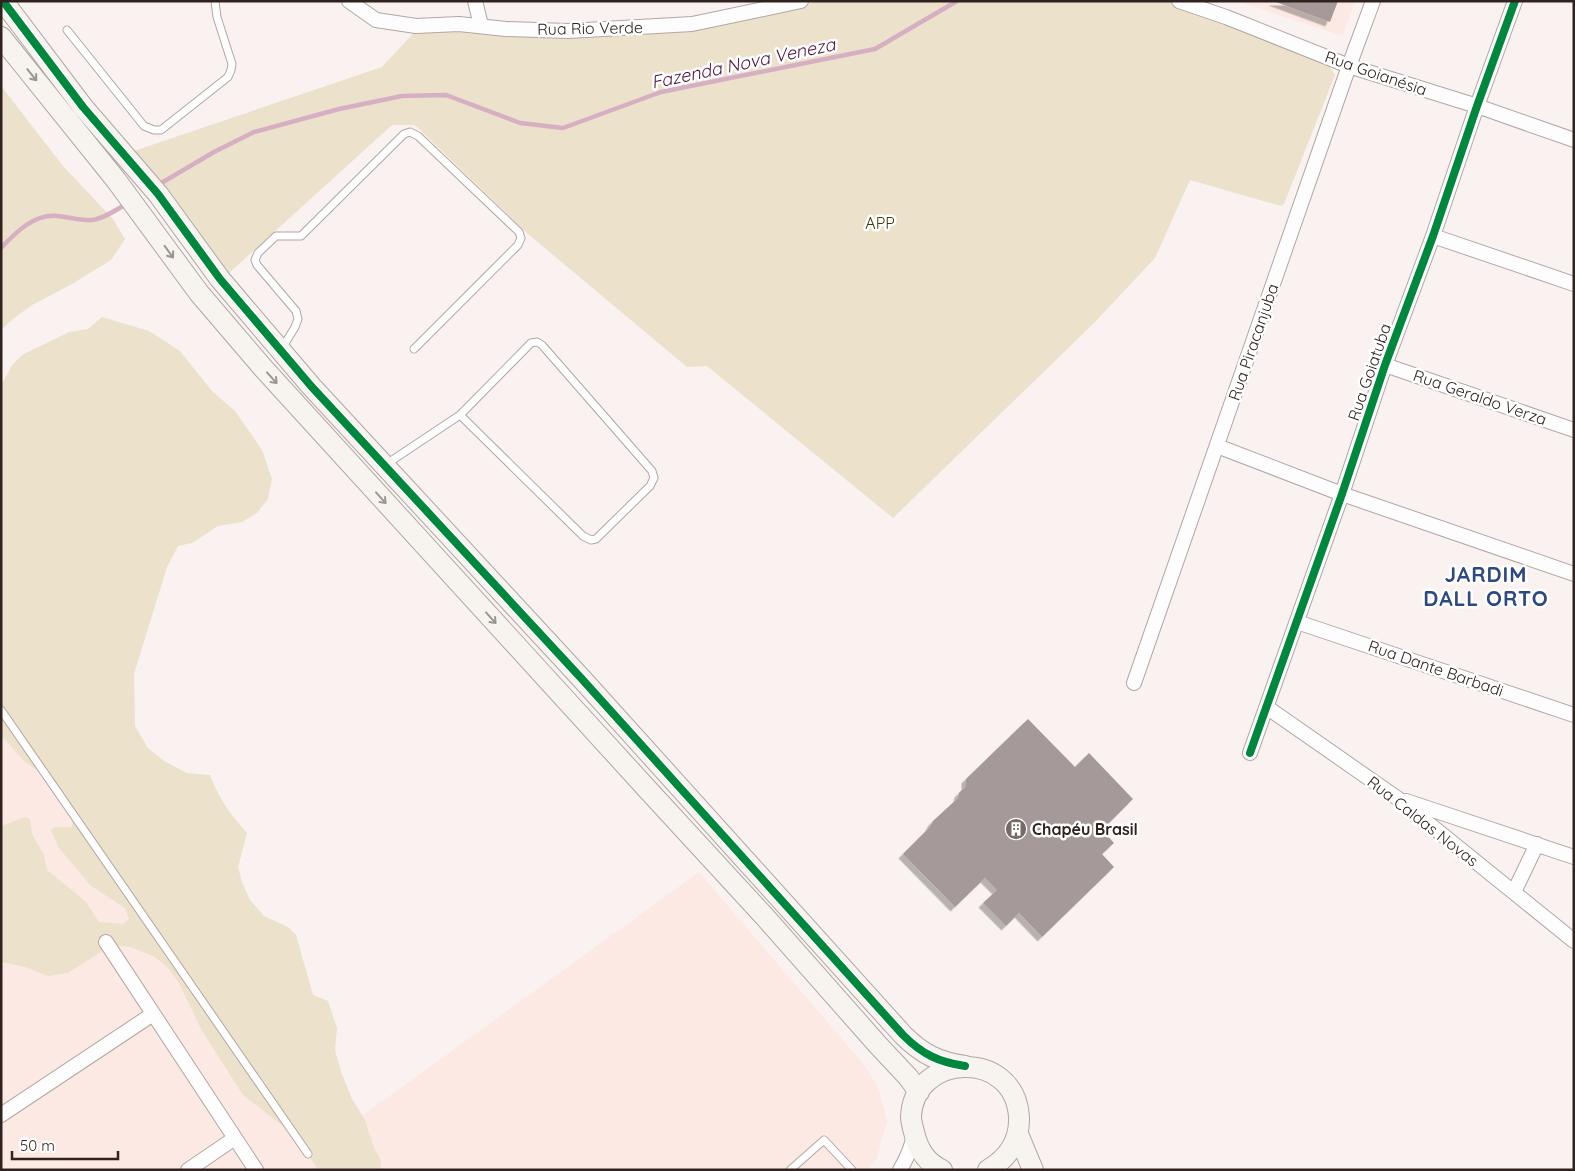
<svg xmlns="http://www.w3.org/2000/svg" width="1575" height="1171" viewBox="0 0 1575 1171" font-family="Quicksand,sans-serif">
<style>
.built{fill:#fce9e3}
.green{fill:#ece1ca}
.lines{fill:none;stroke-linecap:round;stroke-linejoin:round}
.stream{stroke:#d6afc3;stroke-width:4.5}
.building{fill:#a69999;filter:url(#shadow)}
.lane-casing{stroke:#b1a7a4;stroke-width:9}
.street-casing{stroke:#b1a7a4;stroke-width:16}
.secondary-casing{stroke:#b1a7a4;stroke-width:22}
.lane{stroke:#fefdfd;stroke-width:7}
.street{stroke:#fefdfd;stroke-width:14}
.secondary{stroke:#f7f3ef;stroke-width:20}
.cycleway-casing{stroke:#fff;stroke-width:11}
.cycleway{stroke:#00873e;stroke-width:8}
.oneway{stroke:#9d9591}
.labels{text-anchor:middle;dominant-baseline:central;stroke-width:5;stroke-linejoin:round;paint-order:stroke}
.street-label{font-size:16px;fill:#30231f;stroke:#fff}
.park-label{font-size:16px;fill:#44370a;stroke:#fff}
.poi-label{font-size:16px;font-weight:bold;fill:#30231f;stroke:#fff;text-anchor:start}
.water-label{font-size:18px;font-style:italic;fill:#51113b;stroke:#fff}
.district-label{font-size:21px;font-weight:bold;letter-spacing:1px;fill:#2e4881;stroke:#fff}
</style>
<defs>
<filter id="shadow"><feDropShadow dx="-4.5" dy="4.5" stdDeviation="0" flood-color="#0004"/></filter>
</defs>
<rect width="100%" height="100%" fill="#faf2f0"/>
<path class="built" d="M1237,1h118l-12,35z
M1,709l311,443 387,-280 167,195 14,25 7,29 -10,37 -9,12h-867z"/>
<path class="green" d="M818,1h366l144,63 7,11 -51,129 -3,2 -91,-26 -35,78 -60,64 -202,196 -186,-152 -20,1 -159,-133 -113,-109h-23l-163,148 -75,-85 -26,-35 254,-86 36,-39 145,9 224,-28z
M1,86l62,80 50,53 12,20 -14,21 -39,24 -40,21 -18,13 -13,12z
M102,317l47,14 31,20 32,40 23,20 27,39 10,29 -4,20 -11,14 -15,9 -24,4 -26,17 -14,3 -11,21 -33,107 1,52 13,22 16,13 23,12 23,2c10,25 19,38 37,58l-9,34 4,15 8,18 14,16 24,11 8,8 17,60 15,6 9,27 -2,23 7,23 10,25 13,21 9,28 6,10 1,12h-63l-21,-33 -54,-42 -41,-64 -23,-48 -11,-15 -13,-11 -24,-10 -19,-2 -44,28 -20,3 -23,-9 -24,-5v-136l24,-9 5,2 2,15 12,21 3,15 38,31 14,21 24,2 6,-5 -4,-11 -35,-23 -31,-37 -8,-18 4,-3h17v-10l-23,-38 -25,-18 -23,-26v-349l11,-21 10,-10 47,-23 19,-3z"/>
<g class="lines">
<path class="stream" d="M158,185l56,-33 40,-20 85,-23 63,-13 44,-1 74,28 43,5 98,-36 214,-43 82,-48
M1,248c15,-16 33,-34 56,-32 12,1 24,5 35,4 12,-1 25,-11 36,-17"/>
</g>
<path class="building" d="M1273,1h65l-8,21z
M1028,719l47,48 14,-14 44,46 -31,31 12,13 -12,11 12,13 -72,70 -23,-24 -13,13 -23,-23 14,-13 -12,-12 -30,29 -52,-53 26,-26 4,-7 25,-23 1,-5 7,-7v-7z"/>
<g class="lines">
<g class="lane-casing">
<path id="lane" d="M67,30l77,96 10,4h7l67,-53 3,-7 1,-6 -15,-47 -2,-16
M281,350l14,-23 3,-8 -2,-8 -39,-46 -2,-5 3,-7 18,-17h25l103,-102 6,-2 8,4 101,96 2,6 -3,7 -104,104
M385,465l75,-50 123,121 8,4 5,-1 54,-53 4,-8 -2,-7 -110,-126 -5,-3 -6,1 -71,72
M1,710l307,444
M790,1170l34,-30 28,30"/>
</g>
<g class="street-casing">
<path id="street" d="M349,1l27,19 40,6 43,-2 47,5 62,2 124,-7 109,-23
M475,1l6,24
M1179,1l47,16 123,49 128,40 97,34
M1433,236l141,48
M1385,365l189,65
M1217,446l125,48 232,80
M1297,622l277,93
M1134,683l215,-617 24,-65
M1268,708l129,90 177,143
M1250,753l92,-259 43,-129 48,-129 44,-130 38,-105
M1406,801l168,56
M1514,892l23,-48
M106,942l150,228
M1,1115l152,-101
M188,1170l47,-32
M900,1170c7,-12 12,-23 14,-36"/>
</g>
<g class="secondary-casing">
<path id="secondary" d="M3,1l80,106 75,87 62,85 91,107 270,292 322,357c19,19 35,27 62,31
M1,37l115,143 83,113 65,76 385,422 116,126 113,128 30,32 11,15
M1018,1134l15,36
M942,1170c-16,-8 -24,-20 -28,-38 -1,-4 -3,-10 -3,-15 2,-64 104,-69 108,0 1,24 -12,42 -31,53"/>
</g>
<use href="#lane" class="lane"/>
<use href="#street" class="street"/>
<use href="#secondary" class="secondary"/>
<g class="cycleway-casing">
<path id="cycleway" d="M3,1l80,106 75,87 62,85 91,107 270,292 322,357c19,19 35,27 62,31
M1250,753l92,-259 43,-129 48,-129 44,-130 38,-105"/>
</g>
<use href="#cycleway" class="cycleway"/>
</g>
<defs><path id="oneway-shaft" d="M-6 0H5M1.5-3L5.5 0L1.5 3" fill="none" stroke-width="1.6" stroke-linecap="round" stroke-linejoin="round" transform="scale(1.25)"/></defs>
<g class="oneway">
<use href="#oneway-shaft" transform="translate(32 75) rotate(51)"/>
<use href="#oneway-shaft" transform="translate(169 252) rotate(54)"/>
<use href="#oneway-shaft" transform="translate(272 378) rotate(48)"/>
<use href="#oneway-shaft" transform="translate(381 498) rotate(48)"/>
<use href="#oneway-shaft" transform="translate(491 618) rotate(48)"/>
</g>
<defs>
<g id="building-disc" transform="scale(1.125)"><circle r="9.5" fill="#776b68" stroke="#fff"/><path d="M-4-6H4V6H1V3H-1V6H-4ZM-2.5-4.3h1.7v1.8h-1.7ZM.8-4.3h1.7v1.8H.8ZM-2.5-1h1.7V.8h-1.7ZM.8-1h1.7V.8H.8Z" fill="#fff"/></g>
</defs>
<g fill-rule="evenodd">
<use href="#building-disc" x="1016" y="829"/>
</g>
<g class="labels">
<g class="street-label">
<text transform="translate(590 28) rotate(-1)">Rua Rio Verde</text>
<text transform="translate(1376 73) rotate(19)">Rua Goianésia</text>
<text transform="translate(1253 342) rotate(-71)">Rua Piracanjuba</text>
<text transform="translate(1369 372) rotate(-71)">Rua Goiatuba</text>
<text transform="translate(1480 397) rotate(19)">Rua Geraldo Verza</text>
<text transform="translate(1436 668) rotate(19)">Rua Dante Barbadi</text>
<text transform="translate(1423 821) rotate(38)">Rua Caldas Novas</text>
</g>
<g class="park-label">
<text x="880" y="223">APP</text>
</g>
<g class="poi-label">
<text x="1032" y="829">Chapéu Brasil</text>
</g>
<g class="water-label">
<text transform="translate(743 63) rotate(-12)">Fazenda Nova Veneza</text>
</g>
<g class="district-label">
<text x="1486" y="574">JARDIM<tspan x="1486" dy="24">DALL ORTO</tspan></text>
</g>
</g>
<rect width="1575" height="1171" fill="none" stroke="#30231f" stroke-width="5"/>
<path d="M12 1151v8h106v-8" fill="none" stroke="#30231f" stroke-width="2.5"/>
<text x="20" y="1151" font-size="15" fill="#30231f" stroke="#ffffff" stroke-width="4" paint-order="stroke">50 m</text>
</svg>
